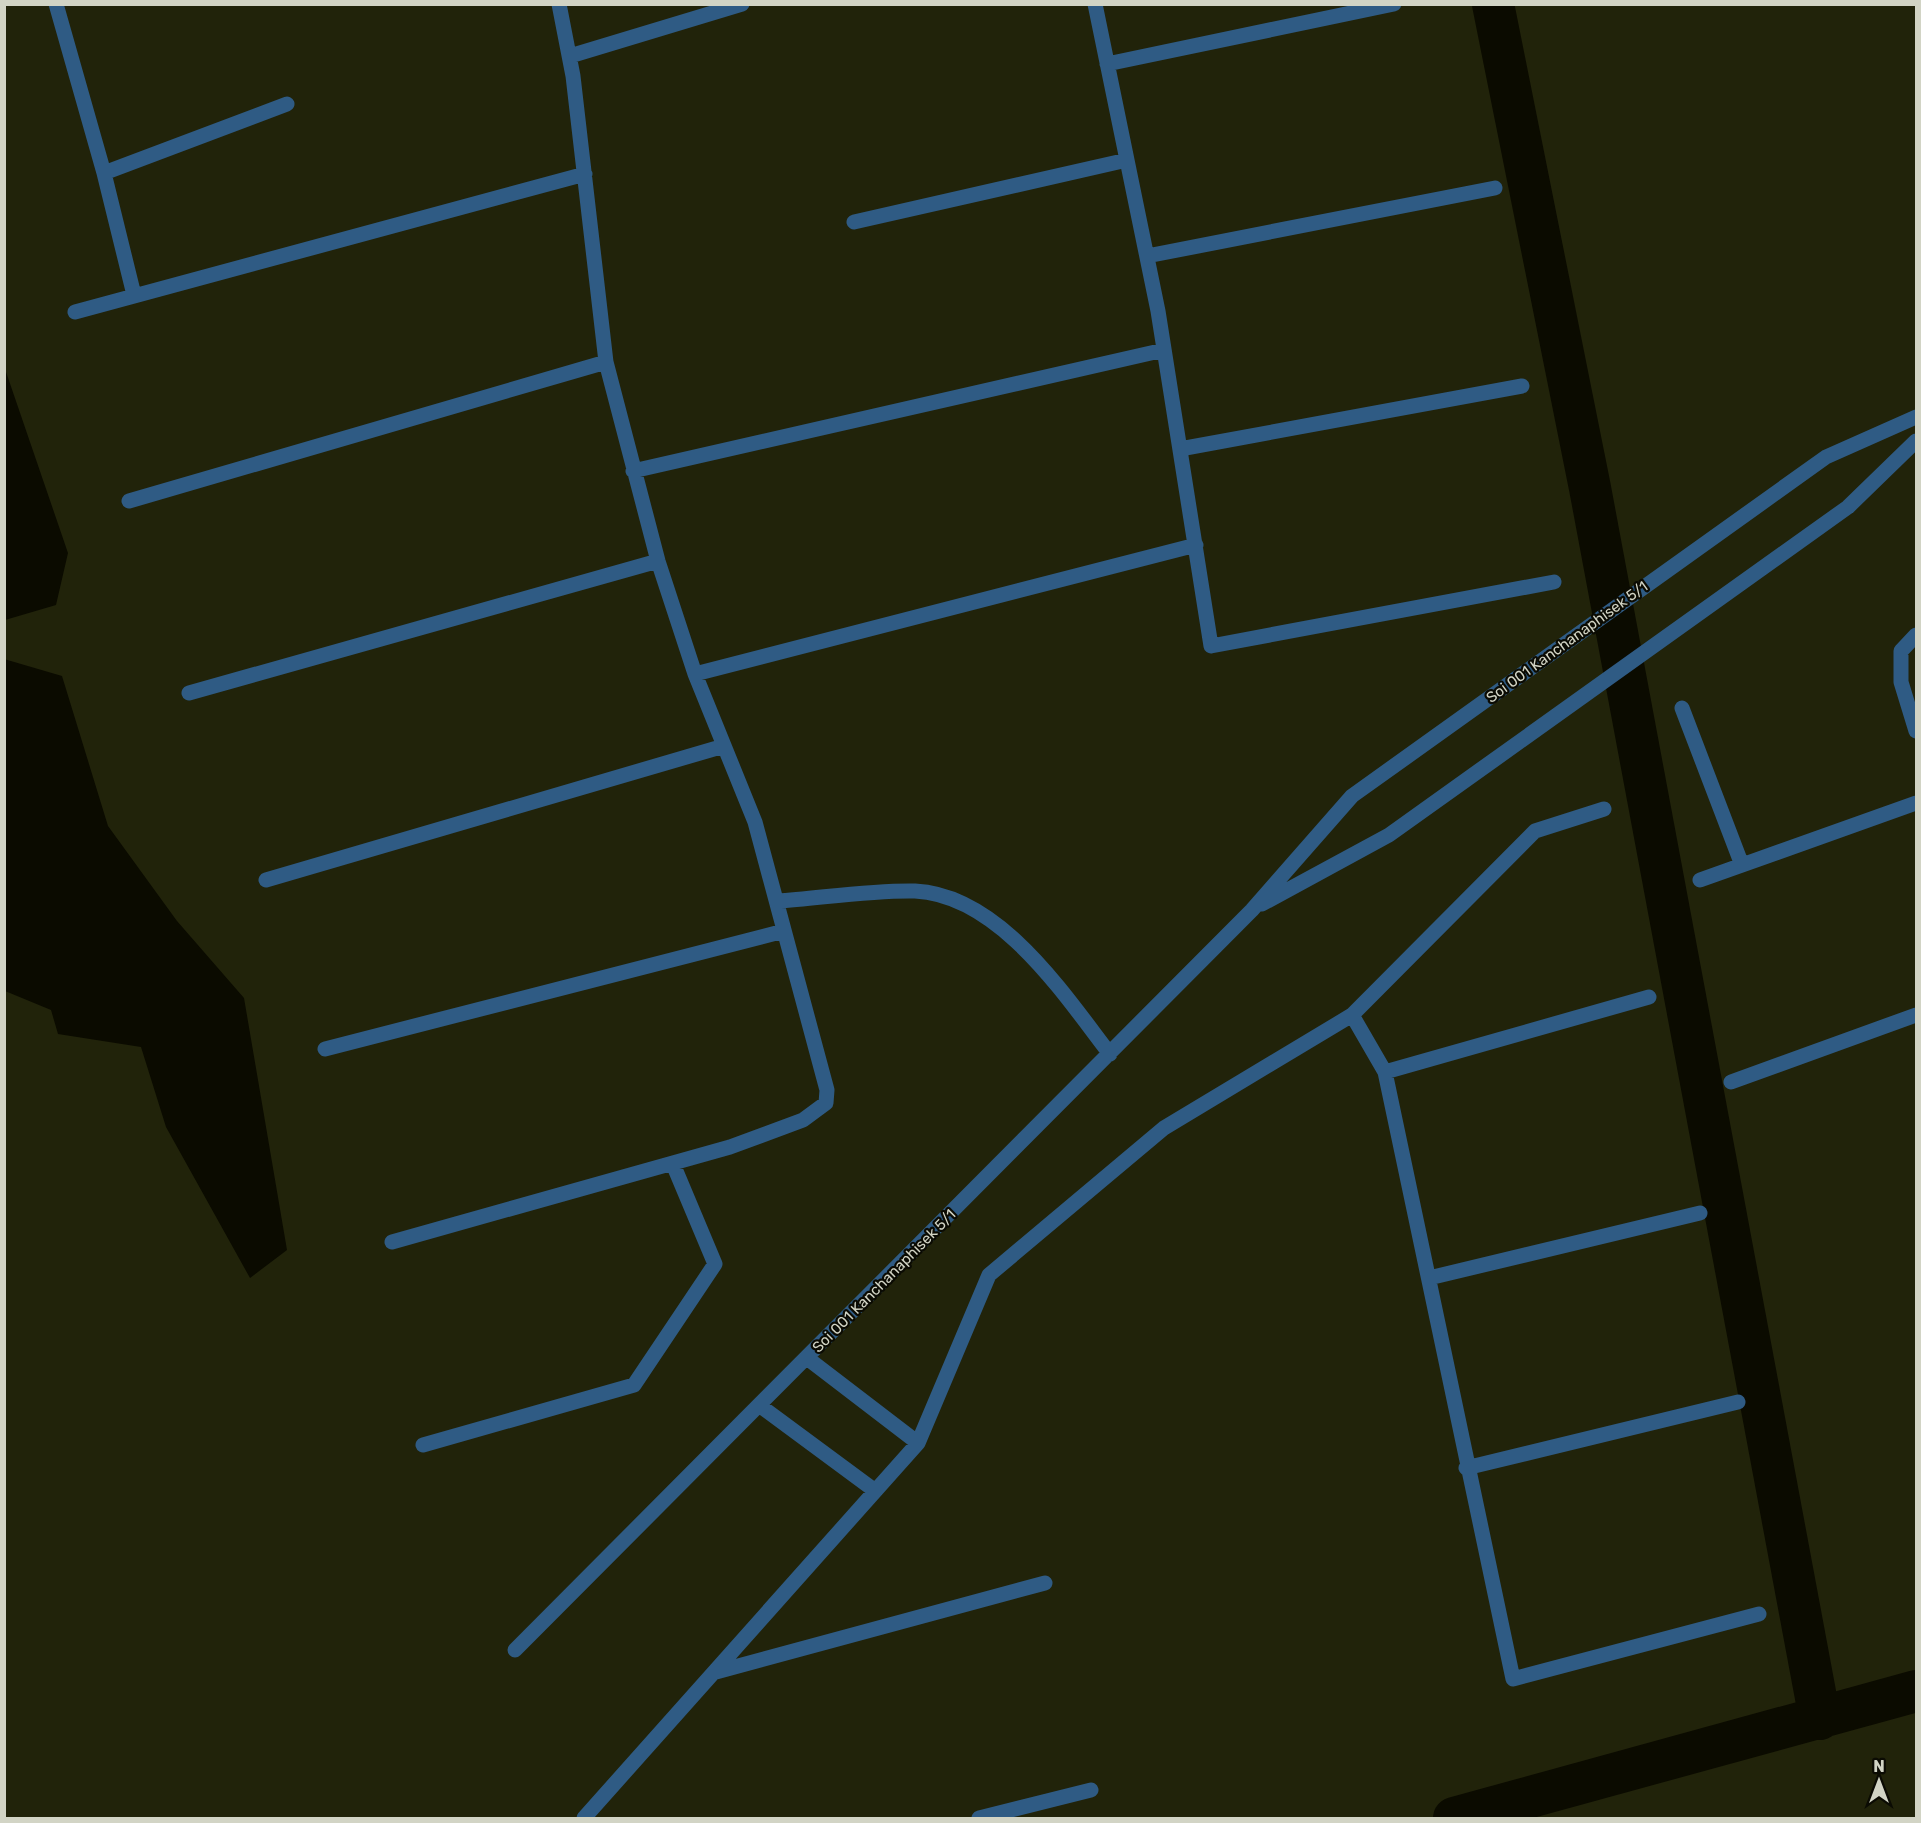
<svg xmlns="http://www.w3.org/2000/svg" width="1921" height="1823" viewBox="0 0 1921 1823" font-family="Rubik,sans-serif">
<style>
.water{fill:#0b0b00}
.lines{fill:none;stroke-linecap:round;stroke-linejoin:round}
.canal{stroke:#0b0b00;stroke-width:42}
.minor{stroke:#2f5b84;stroke-width:15}
.labels{text-anchor:middle;dominant-baseline:central;stroke-width:4.5;stroke-linejoin:round;paint-order:stroke}
.street-label{font-size:15px;fill:#d2d4c5;stroke:#0b0b03}
</style>
<rect width="100%" height="100%" fill="#21230a"/>
<path class="water" d="M5,369l63,184 -12,52 -51,15z
M4,659l58,17 46,150 69,95 67,77 43,252 -37,28 -84,-151 -25,-80 -83,-13 -7,-24 -46,-19z"/>
<g class="lines">
<path class="canal" d="M1493,4l97,484 230,1231
M1454,1818l462,-127"/>
<path class="minor" d="M56,4l48,169 30,122
M1095,4l63,307 53,335 343,-64
M570,56l172,-52
M1107,64l287,-60
M104,173l183,-69
M854,222l273,-62
M1147,256l348,-68
M75,312l510,-138
M1180,449l342,-63
M633,471l531,-121
M129,501l477,-139
M1916,635l-15,16v31l15,49
M695,674l501,-129
M189,693l469,-132
M1682,708l60,157
M266,880l458,-134
M1700,880l216,-77
M777,901c44,-3 95,-11 138,-10 84,4 148,102 195,163
M1262,904l127,-69 459,-328 68,-66
M1352,1015l33,57 128,607 246,-65
M325,1049l459,-118
M1385,1072l264,-75
M1731,1082l185,-67
M392,1242l338,-95 73,-27 23,-17 1,-13 -72,-268 -60,-148 -37,-113 -52,-199 -33,-286 -14,-72
M1429,1278l271,-65
M807,1358l111,85
M759,1405l115,85
M423,1445l211,-60 81,-121 -42,-100
M1466,1468l272,-66
M515,1650l737,-740 100,-114 474,-339 90,-40
M716,1672l329,-89
M584,1818l334,-375 71,-168 175,-147 188,-113 183,-184 69,-22
M979,1818l112,-28"/>
</g>
<g class="labels">
<g class="street-label">
<text transform="translate(1567 642) rotate(-36)">Soi 001 Kanchanaphisek 5/1</text>
<text transform="translate(884 1281) rotate(-45)">Soi 001 Kanchanaphisek 5/1</text>
</g>
</g>
<rect width="1921" height="1823" fill="none" stroke="#d2d4c5" stroke-width="12"/>
<g transform="translate(1879 1781)" stroke="#0b0b03" stroke-width="4.5" paint-order="stroke">
<path d="M0-4.5L10 22L0 15L-10 22Z" fill="#d2d4c5"/>
<text y="-9" font-size="16" font-weight="bold" text-anchor="middle" fill="#d2d4c5">N</text>
</g>
</svg>
